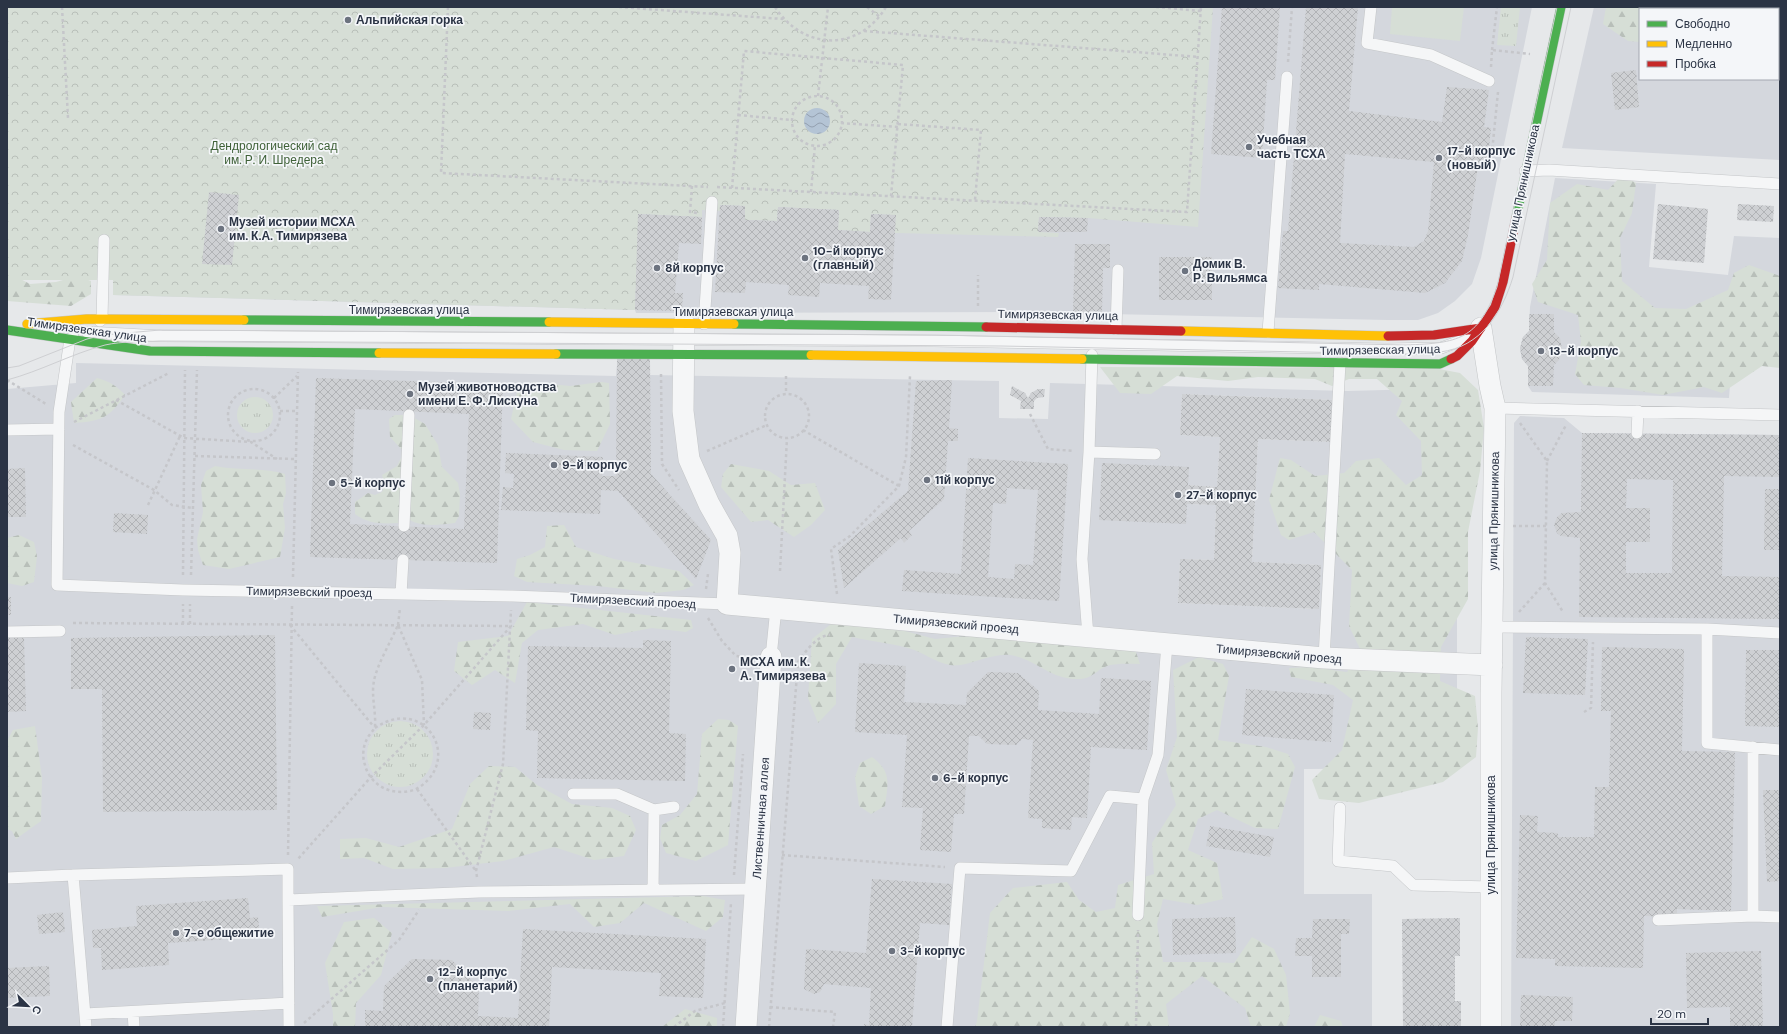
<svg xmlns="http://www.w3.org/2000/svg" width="1787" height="1034" viewBox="0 0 1787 1034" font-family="'DM Sans',sans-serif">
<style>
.built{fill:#d4d7dd;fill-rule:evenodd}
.grass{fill:url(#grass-tufts)}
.forest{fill:url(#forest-firs)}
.park{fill:url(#park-crowns)}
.garden{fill:#d6ded6}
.water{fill:url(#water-waves)}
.building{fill:url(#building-cross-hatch);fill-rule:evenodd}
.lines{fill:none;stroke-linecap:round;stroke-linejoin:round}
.lane-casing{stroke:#c4c6c8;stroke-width:12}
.street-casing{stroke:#c4c6c8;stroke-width:22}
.fast-casing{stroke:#c4c6c8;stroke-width:10}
.slow-casing{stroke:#c4c6c8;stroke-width:10}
.jam-casing{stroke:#c4c6c8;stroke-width:10}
.path{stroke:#c5c6ca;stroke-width:2.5;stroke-dasharray:3 3;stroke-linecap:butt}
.lane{stroke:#f5f6f7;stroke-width:11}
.street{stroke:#f5f6f7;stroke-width:21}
.fast{stroke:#4caf50;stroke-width:9}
.slow{stroke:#ffc107;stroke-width:9}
.jam{stroke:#c62828;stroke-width:9}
.tram{stroke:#cecfd2;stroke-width:1}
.poi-dot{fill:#6c737f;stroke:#f4f6f9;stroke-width:1.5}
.labels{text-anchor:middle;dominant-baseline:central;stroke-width:3.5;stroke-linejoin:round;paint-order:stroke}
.poi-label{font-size:12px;font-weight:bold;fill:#2b3445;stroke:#f4f6f9;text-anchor:start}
.park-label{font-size:12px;fill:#3f6138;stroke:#f4f6f9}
.street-label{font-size:12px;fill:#2b3445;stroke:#f4f6f9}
</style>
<defs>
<pattern id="grass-tufts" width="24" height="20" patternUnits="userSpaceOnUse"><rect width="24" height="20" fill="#d6ded6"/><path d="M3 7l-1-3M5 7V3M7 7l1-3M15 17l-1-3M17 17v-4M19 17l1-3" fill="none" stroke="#b8bfb9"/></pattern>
<pattern id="forest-firs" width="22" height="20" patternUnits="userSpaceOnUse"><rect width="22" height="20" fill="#d6ded6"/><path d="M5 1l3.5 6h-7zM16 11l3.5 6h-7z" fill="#b8bfb9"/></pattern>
<pattern id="park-crowns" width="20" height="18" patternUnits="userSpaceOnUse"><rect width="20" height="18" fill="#d6ded6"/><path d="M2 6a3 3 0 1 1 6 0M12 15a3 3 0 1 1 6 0" fill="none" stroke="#b8bfb9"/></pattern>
<pattern id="water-waves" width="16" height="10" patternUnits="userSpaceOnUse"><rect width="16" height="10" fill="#b4c4d5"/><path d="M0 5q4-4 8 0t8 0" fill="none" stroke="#93a0af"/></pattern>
<pattern id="building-cross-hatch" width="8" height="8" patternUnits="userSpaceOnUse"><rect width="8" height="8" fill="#ced0d3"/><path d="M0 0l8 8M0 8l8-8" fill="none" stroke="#b1b3b6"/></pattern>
</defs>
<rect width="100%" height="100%" fill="#e6e8ea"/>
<path class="built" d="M7,7h1525l-51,251 -9,26 -17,17 -17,12 -20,7h-31l-372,-8 -379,1 -1,-3 -522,-15v-15h-106z
M1594,7h186v153l-218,-12zM1640,9h138v70h-138z
M1555,178l101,6 -7,83 79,8 6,-39 46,2v122l-48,-4 -3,42 -197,-6 -4,-6v-20l-6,-7 -2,-11 3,-11 6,-6 1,-24z
M650,359v16l349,6v37l49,1 2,-36 298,8 73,-2 36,34v282l3,63 -156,1v125h68v133h-1365v-638l69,-6v-20l540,13 1,-10zM1182,394l152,6 -2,42 -74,-3 -6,123 69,3 -2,44 -141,-6 2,-44 34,1 2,-55 -29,-1 1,-19 29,2 3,-50 -40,-2z
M1520,416l44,2 18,15 198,2v592h-269l3,-604z"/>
<path class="grass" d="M1501,7h19l-4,39 -19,-1z
M237 415a18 18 0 1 1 36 0a18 18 0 1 1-36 0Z
M367 754a33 33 0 1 1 66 0a33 33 0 1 1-66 0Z"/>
<path class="forest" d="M1606,7h78l-1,2h-43v33l-12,-1 -25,-17z
M1622,175l14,8 -4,30 -12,25 2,43 33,27 31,1 42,-19 6,-17 15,-8 31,11v92l-18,-2 -40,27 -18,-6 -41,8 -42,-7 -37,-3 -9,-11 6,-32 -3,-27 -40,-13 -6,-18 15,-24 3,-57 27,-19 31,6z
M7,272l23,12 26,-2 21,-6 14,5v13l-20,12 -64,-5z
M1100,367l334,1 26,5 18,17 6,38 -4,43 -12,61v67l-27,48 -1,34 35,15 3,32 -2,29 -33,25 -84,21 -40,-4 -7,-19 30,-30 11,-50 -20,-15 -42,-8 -2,-9 22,-1 36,5 14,-21 -12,-25 3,-56 -38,-38 -25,8 -8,-5 -12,-35 11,-42 11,2 24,16 29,-3 12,-12 23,-3 27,27 16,-10 -1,-34 -25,-26 6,-14 -25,-22h-28l-17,7 -17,-7 -57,-2 -30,4 -51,-5 -26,18 -31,-1z
M97,378c12,3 20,8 28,17 -16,23 -23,26 -51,28l-3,-21z
M532,382l38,4 31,-4 8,1 1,41 -13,27 -33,-1 -31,-8 -22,-23 6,-27z
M395,415h14l16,9 13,21 4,22 16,16 2,11 -1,22 -4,7c-18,2 -36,5 -50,-6l-6,6c-17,1 -31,1 -44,-9v-12l13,-9 7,2 7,-3 3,-7 -3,-10 15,-9 7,-14 -14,-15 -1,-18z
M731,464l38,7 22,14 24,-2 10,27 -14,15 -17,12 -26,-17 -17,2 -30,-35 2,-13z
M215,466c23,5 47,1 70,8l1,19 -3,11 2,24 -5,29 -51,12 -26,-4 -5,-15 -1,-11 6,-27 -2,-27 5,-14z
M564,525l12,22 38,12 65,12 15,14 -11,5 -27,3 -58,-7 -71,-4 -13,-6 3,-17 13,-4 15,-8 2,-21z
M19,535l15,7 3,14 -3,26 -12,4 -15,-3v-45z
M527,602l164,18 2,8 -7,4 -34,-4 -37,7 -32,-11 -45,6 -16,13 -7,40 -20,-13 -23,15 -18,-14 4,-29 50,-6z
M875,623l60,16 50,-5 104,8 47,10 4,12c-10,0 -23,-1 -33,2 -9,3 -16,13 -27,13 -31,1 -43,-20 -70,-24 -21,-2 -43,13 -60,10 -14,-2 -27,-13 -42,-17 -18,-5 -38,-7 -56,-11l-16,27v40l-18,19 -10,-25 4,-59 19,-15z
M1199,657l24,7 6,12 -11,64 48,7 22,7 7,13 -17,62 -23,-1 -38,-18 -19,9 -10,31 29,13 6,36 -26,6 -34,-6 -6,25 6,38h46l25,1 18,-26 22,12 12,26 4,38 -4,14h-35l-6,-19 -43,-32 -36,28 3,23h-194l2,-6 13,-108 23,-25 54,-6 12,18 17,12 19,-4 3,-23 36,-11 -2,-31 24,-38 -10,-35 11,-33 -4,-67z
M718,719l11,1 9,6 -10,119 -32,16 -30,-8 -6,-15 2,-13 18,-10 17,-21 5,-60z
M35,726l7,52 -1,43 -25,18 -4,-8 -5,-2v-88l6,-11z
M872,757c20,15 16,26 13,49l-14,8 -12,-8 -4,-29 5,-14z
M489,766l26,1 22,18 35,19 40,4 18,8 6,14 -12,26 -30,4 -40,-13 -51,14 -58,7 -52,1 -29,-11 -24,1v-20l26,-1 33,9 53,-18 18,-45z
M703,896l22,4 -2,17 -17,14 -62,-28 -24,20 -26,4 -24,-23 -62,7 -126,-4 -60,10 -5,-11z
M374,918l18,15 -11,42 -25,28 -1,24h-22v-13l-8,-51 19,-41z
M685,1009l32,9v9h-55z
M1320,1015l21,6 2,6h-29z"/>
<path class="park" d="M7,7h1206l-15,220 -110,-9 -49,-1 -1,15 21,1 -1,4 -163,-4v-18l-24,-1 -1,18 -32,-2 1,-20 -61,-3 -1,14 -32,-1v-14l-24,-1 -1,6 -18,-1v7l-63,-3 -4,96 -522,-15v-15h-106z"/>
<path class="garden" d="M1392,7h72l-4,34 -70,-7z"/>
<path class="water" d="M804 121a13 13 0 1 1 26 0a13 13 0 1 1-26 0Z"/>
<path class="building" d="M1222,7h58l-5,73h-8l-5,78 -51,-4z
M1306,7h52l-9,104 93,11 5,-35 42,3 -5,37 7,1 -4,40 -9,-2 -10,69 -6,26 -17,22 -20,10 -106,-9v6l-41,-2 5,-57h5zM1345,154l89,8 -6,69 -4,10 -10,6 -74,-4z
M1720,7h60v17h-2v-15h-58z
M1636,70l3,37 -24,3 -4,-37z
M209,192l30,3 -7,70 -30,-1z
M1658,204l50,5 -4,54 -51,-4z
M1738,204l36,2 -1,16 -36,-2z
M720,205l25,1v14l32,1 1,-14 61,3 -1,20 32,2 1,-18 25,1 -5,85 -23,-1 1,-13 -49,-3 -1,14 -31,-2 1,-10 -43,-3 -1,11 -30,-1z
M638,214l64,3 -1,27 -22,-1 -4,50h8l-1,18 -47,-1z
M1039,217l49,1 -1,14h-49z
M1075,244h35v24h-7l-1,46 -29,-1z
M1159,257h53v43h-53z
M1529,314h25v18l6,6 2,11 -3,11 -5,5 -1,21h-25v-20l-6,-7 -2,-11 3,-11 6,-6z
M617,359h33l1,115 60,66 -15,39 -78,-88 -17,-1 -1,24 -99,-4 2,-23 10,1 1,-14 -9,-1 1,-20 97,4 -1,19h14z
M316,378l187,6 -6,179 -187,-6zM355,409l114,5 -5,115 -114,-5z
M952,380l-3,48 9,1v12h-10l-4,58 -35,32 3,4 -8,8 -3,-5 -57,50 -6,-38 70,-59 8,-110z
M1012,386l13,7 3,5 3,-5 7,-4h7l-1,8 -7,1 -3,3v8h-14l1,-8 -11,-6z
M1182,394l152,6 -2,42 -74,-3 -6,123 69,3 -2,44 -141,-6 2,-44 34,1 2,-55 -29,-1 -1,20 -87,-4 3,-57 87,4 -1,18 29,2 3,-50 -40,-2z
M1582,433l198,2v42l-56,-1 -2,100 58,1v42l-201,-2 1,-79 -19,-2 -4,-3 -3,-8 3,-8 5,-4 19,-1zM1627,479l46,1 -1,93h-46v-31h24v-34h-24z
M968,458l100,6 -9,137 -157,-10 2,-21 57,4zM1007,488l31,2 -5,75 -18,-1 -1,15 -26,-2 5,-74 13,1z
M25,468l1,49h-19v-48z
M1765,489h15v61h-16z
M114,513l34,2 -1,19 -34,-2z
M7,597h4v18h-4z
M275,635l2,175 -174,2 -1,-123h-31v-51z
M1526,637l62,2 -3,56 -62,-2z
M7,638h17l2,73 -19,1z
M643,640l28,1 -2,92 17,1 -1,47 -148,-3 1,-47 -12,-1 2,-84 115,2z
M1602,647l82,2 -2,102 53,1 -4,159 -54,-2v8l-33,-1 -1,52 -88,-2v-7l-39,-1 4,-143 18,1 -1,16 21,1v4h36l1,-50h14l2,-76h-10z
M1746,650h34v77l-35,-1z
M859,663l47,3 -2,36 62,3 1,-12 21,-21 30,1 21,18 -1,19 61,4 2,-36 50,3 -4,69 -56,-3 -4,71 -15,-1 -1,13 -29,-2v-9l-14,-1 5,-78 -11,-1 -6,6 -29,-1 -8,-8h-10l-5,78h-10l-3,38 -31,-2 3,-42 -21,-1 5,-72 -52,-3z
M1246,689l88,6 -3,47 -89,-7z
M474,712l17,1 -1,17 -17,-1z
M1763,790h17v91l-13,1z
M1210,826l64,11 -4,20 -64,-11z
M872,879l80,5 -3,41 -29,-2 -8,104h-48v-3l5,1 2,-37 -47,-4 -4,8 -6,2 -10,-5 2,-40 60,4z
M248,898l2,20 8,-1 2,20 -92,6 1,22 -67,5 -1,-22h-8l-1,-18 45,-4 -1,-20z
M63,912l2,20 -26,2 -2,-19z
M1235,917l1,36 -63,2 -1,-36z
M1460,918v38h-5v45h6v26h-58l-1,-108z
M1313,919h37l-1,15h-8v43h-29v-21h-17l1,-18h16z
M523,929l183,10 -3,59 -44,-2 2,-23 -109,-6 -3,60h-184v-17l18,1 1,-25 28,-27 40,1 27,28 -1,28 40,2z
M1761,951l2,76h-33v-20l-43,1 -1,-55z
M49,966l1,30 -43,2v-30z
M1521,995l52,2 -1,24h-17v6h-35z"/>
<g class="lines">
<g class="lane-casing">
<path id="lane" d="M1371,7l-4,36 64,12 58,26
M1525,171l24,-1 231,14
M100,321l2,-2 2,-79
M704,324l8,-122
M1116,329l2,-59
M87,332l75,4 772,5 453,8 54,-1 25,-9
M1268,332l19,-255
M73,337l-3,2 -11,73 -2,173 126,5 329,6 215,8
M1495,408l285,7
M7,430l52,-1
M1637,433l1,-22
M1089,452l66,2
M404,526l5,-111
M401,594l2,-34
M1492,627l215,2 73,4
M1707,629v114l73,7
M7,632l53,-1
M1088,636l-6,-77 7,-107 3,-97
M771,657l5,-49
M1324,658l16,-295
M1753,747v169l27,1
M573,794h44l37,16 20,-3
M1340,808l-2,53 55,5 20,19 77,2
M73,875l13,152
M7,878l66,-3 215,-6v31l191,-8 277,-3
M653,890l1,-80
M288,900l1,127
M1138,915l5,-116 15,-44 9,-111
M1658,920l95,-4
M133,1012l1,15
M85,1014l204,-11
M947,1027l13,-159 111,3 39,-75 33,3"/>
</g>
<g class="street-casing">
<path id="street" d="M684,323l-1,88 6,48 20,45 18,32 3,17 -3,51 597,54 168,7
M1481,328l9,58 5,22 -4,285v334
M746,1027l25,-370"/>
</g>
<g class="fast-casing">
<path id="fast" d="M1516,218l45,-211
M244,320l305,2
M734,324l252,3
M7,330l143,21 229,2
M556,354l255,1
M1082,359l358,5 11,-5"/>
</g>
<g class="slow-casing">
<path id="slow" d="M549,322l185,2
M27,324l60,-5 157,1
M1181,331l207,5
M379,353l177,1
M811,355l271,4"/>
</g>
<g class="jam-casing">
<path id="jam" d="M986,327l195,4
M1388,336l46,-1 47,-7
M1451,359l6,-3 15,-15 23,-34 8,-25 13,-64"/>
</g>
<path class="path" d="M62,7l6,111
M448,7l-7,166 267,14
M619,7l164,12
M775,7c28,43 83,46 111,0
M867,7l13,10
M1156,7l45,4
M864,31l335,26
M1492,50l5,-43
M1288,62l4,-55
M1491,67l1,-17 38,4
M1498,92l-6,60 17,2
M818,96l10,-89
M792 121a25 25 0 1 1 50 0a25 25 0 1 1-50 0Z
M738,115l54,5
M841,123l57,4
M898,124l83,6 -6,70
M692,186l-2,26 7,1
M717,187l470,25 14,-205
M732,188l12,-137 159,14 -12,131
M811,192l4,-47
M978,306v-31
M661,374l1,90 17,26
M786,376v18
M7,380l39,24
M228 415a26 26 0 1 1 52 0a26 26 0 1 1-52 0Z
M765 416a22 22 0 1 1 44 0a22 22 0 1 1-44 0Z
M274,398l23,-22
M116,400l68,38 67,4 26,17
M280,411h16
M1030,414l18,35 26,2
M74,422l95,-49
M1520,423l27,38 -2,122 18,29
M803,430l96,56
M73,445l81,45 18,15 21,3
M707,451l60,-26
M195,456l100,3
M1547,461l19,-36
M148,505l32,-69
M1513,526h34
M780,571l7,-133
M183,575l2,-205
M191,575l6,-205
M293,577l5,-205
M706,589l2,-15
M837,594l-6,-45 19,-13 49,-50 7,-29 4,-81
M1519,612l26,-29
M708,618l14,23 14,15 15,2
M73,623l438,3 -87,99 -53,52 -73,82
M183,624v-20
M190,624v-20
M290,625l84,102
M398,625l2,-17
M1584,712l7,-4 2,-66
M375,728c48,-33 87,28 46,58 -8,6 -19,7 -29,5 -13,-3 -24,-13 -27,-26 -3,-8 -2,-19 2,-26 2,-5 7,-8 8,-13 1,-15 -4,-31 -1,-45 2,-14 18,-42 24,-56l24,55 2,45
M417,789l59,82
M288,855l4,-249
M782,855l163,12
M734,875l9,-121
M477,877l-1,-6 27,-107 8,-154
M770,1007l65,5 -2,15
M304,1023l95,-83 20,-30
M674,1027l21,-16 30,-8
M723,1027l8,-124
M769,1027l29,-365c7,-10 19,-27 32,-27
M1136,1027l2,-97"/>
<use href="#lane" class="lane"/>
<use href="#street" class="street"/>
<use href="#fast" class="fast"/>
<use href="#slow" class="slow"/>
<use href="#jam" class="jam"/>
<path class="tram" d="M7,368l12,-2 68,-27 17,-4 56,-5 775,5 471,10c52,-2 72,-5 91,-58l60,-280
M7,380c34,-9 64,-26 98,-35 18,-4 37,-3 55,-4l841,5 405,8c11,0 23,0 34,-2 41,-5 62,-39 73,-75l58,-270"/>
</g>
<g class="poi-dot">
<circle cx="348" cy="20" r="4"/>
<circle cx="1249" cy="147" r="4"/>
<circle cx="1439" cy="158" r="4"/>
<circle cx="221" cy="229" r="4"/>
<circle cx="805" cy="258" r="4"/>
<circle cx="657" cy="268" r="4"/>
<circle cx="1185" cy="271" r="4"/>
<circle cx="1541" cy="351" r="4"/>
<circle cx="410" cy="394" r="4"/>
<circle cx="554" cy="465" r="4"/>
<circle cx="927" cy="480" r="4"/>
<circle cx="332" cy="483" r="4"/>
<circle cx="1178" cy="495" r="4"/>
<circle cx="732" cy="669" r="4"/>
<circle cx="935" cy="778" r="4"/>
<circle cx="176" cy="933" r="4"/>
<circle cx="892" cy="951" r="4"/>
<circle cx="430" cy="979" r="4"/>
</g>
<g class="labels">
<g class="poi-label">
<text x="356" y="20">Альпийская горка</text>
<text x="1257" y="140">Учебная<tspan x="1257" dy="14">часть ТСХА</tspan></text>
<text x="1447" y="151">17-й корпус<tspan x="1447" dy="14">(новый)</tspan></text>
<text x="229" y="222">Музей истории МСХА<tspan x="229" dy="14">им. К.А. Тимирязева</tspan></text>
<text x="813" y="251">10-й корпус<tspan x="813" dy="14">(главный)</tspan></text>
<text x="1193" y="264">Домик В.<tspan x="1193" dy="14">Р. Вильямса</tspan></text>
<text x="665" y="268">8й корпус</text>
<text x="1549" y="351">13-й корпус</text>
<text x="418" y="387">Музей животноводства<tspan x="418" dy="14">имени Е. Ф. Лискуна</tspan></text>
<text x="562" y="465">9-й корпус</text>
<text x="935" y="480">11й корпус</text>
<text x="340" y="483">5-й корпус</text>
<text x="1186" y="495">27-й корпус</text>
<text x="740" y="662">МСХА им. К.<tspan x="740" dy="14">А. Тимирязева</tspan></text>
<text x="943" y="778">6-й корпус</text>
<text x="184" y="933">7-е общежитие</text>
<text x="900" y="951">3-й корпус</text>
<text x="438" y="972">12-й корпус<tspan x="438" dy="14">(планетарий)</tspan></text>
</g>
<g class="park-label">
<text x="274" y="146">Дендрологический сад<tspan x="274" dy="14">им. Р. И. Шредера</tspan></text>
</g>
<g class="street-label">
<text transform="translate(1523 183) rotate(-78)">улица Прянишникова</text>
<text x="409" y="310">Тимирязевская улица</text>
<text x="733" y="312">Тимирязевская улица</text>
<text transform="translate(1058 315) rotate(1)">Тимирязевская улица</text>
<text transform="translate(87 330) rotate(8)">Тимирязевская улица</text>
<text transform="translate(1380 350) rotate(-1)">Тимирязевская улица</text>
<text transform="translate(1494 511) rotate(-89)">улица Прянишникова</text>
<text transform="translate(309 592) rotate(1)">Тимирязевский проезд</text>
<text transform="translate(633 601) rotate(3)">Тимирязевский проезд</text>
<text transform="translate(956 624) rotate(5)">Тимирязевский проезд</text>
<text transform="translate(1279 654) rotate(5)">Тимирязевский проезд</text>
<text transform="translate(761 818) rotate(-86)">Лиственничная аллея</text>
<text transform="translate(1491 835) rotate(-90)">улица Прянишникова</text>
</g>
</g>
<rect width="1787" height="1034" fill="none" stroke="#2b3445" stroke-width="16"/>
<rect x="1639" y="8" width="140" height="72" fill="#f4f6f9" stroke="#a4a8b1"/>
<rect x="1647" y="21" width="20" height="6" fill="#4caf50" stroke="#a4a8b1"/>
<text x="1675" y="28" font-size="12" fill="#2b3445">Свободно</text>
<rect x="1647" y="41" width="20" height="6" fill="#ffc107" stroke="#a4a8b1"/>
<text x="1675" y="48" font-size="12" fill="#2b3445">Медленно</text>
<rect x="1647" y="61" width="20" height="6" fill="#c62828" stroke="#a4a8b1"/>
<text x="1675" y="68" font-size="12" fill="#2b3445">Пробка</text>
<g transform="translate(28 1006) rotate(114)" stroke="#f4f6f9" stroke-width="3" paint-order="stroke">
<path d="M0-3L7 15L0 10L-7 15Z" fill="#2b3445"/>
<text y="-6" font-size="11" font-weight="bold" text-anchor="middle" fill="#2b3445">С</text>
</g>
<path d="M1651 1018v6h57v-6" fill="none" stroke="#2b3445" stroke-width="2"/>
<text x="1657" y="1018" font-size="12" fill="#2b3445" stroke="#f4f6f9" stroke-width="3" paint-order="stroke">20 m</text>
</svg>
